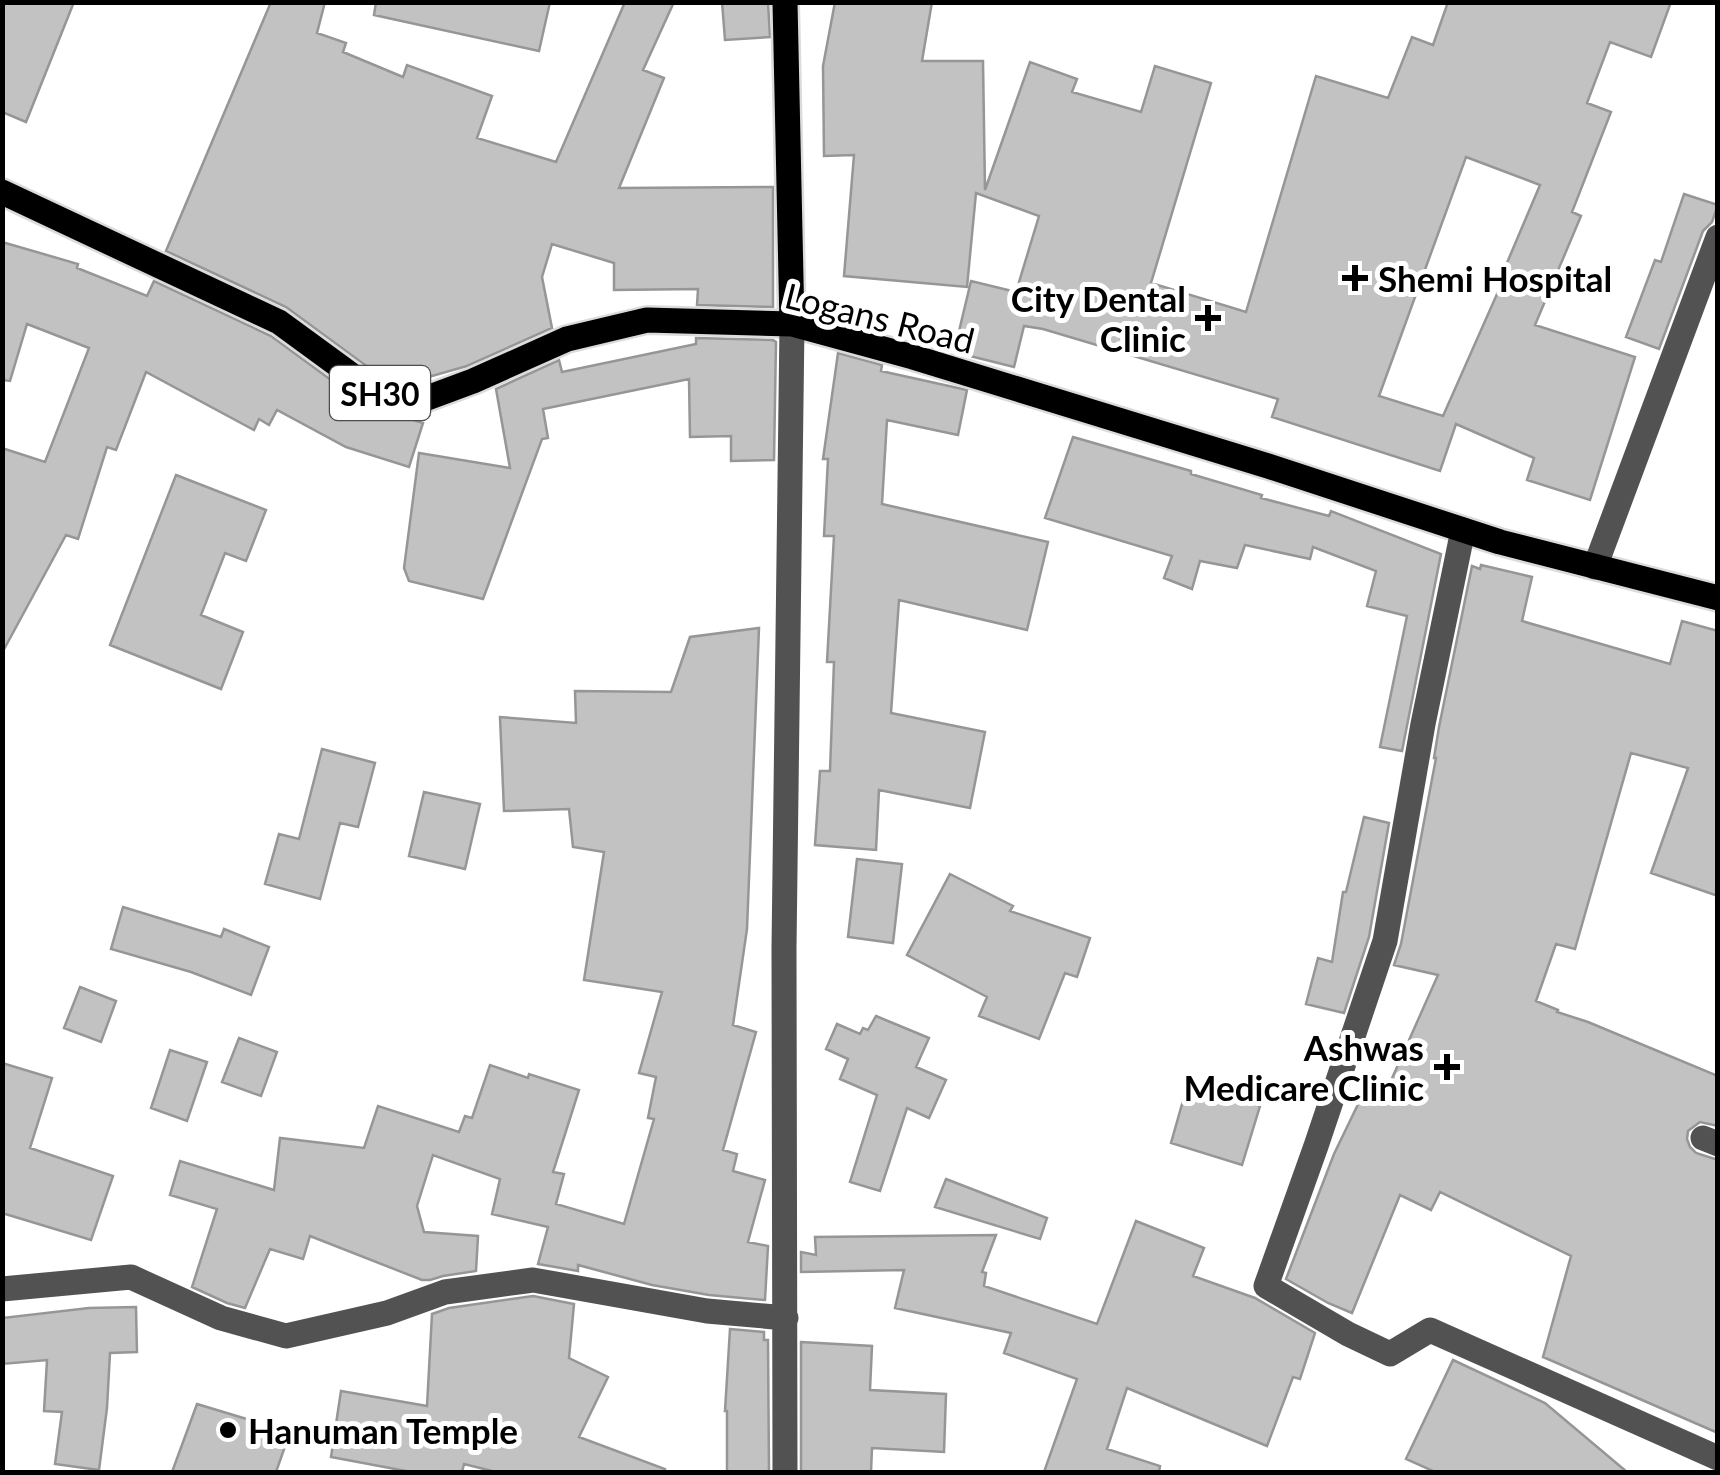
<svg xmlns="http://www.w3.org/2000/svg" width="1720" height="1475" viewBox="0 0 1720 1475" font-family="Lato,sans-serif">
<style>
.building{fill:#c2c2c2;stroke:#969696;stroke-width:2.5;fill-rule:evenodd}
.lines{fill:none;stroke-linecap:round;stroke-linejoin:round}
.major-casing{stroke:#dbdbdb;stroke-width:30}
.minor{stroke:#525252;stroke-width:25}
.major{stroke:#000;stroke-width:25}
.poi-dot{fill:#000;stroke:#fff;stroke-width:4}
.labels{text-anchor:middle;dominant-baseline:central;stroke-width:10;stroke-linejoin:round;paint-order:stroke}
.shield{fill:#fff;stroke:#4c4c4c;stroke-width:2.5}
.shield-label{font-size:32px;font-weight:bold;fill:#000}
.poi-label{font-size:35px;font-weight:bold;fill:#000;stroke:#fff;text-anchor:start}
.street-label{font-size:35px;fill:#000;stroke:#fff}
</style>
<rect width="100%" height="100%" fill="#fff"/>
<path class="building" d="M2,2h72l-48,120 -24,-10z
M271,2h54l-8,31 29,10 -3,9 60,25 4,-12 85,31 -15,42 79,24 69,-160h49l-31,68 21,8 -45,110 154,-1v120l-76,-2 1,-16 -84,1v-27l-62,-19 -10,33 10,51 -85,38 -63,18 -24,-8 -94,-69 -120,-56z
M376,2h174l-11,49 -165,-36z
M722,2h46l2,35 -45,3z
M835,2h97l-10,59h61l2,129 45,-128 47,17 -5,13 69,20 14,-46 56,17 -60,200 95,29 70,-236 72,22 24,-61 21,8 15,-43h223l-20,55 -41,-15 -23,61 24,9 -39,100 9,4 -46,109 100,32 -45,143 -63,-20 7,-22 -78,-34 -16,47 -168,-54 6,-18 -235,-70 -19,-3 -10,41 -60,-15 17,-71 45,11 23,-76 -63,-23 -9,94 -123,-11 10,-121 -30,1 -1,-90zM1466,157l74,28 -42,99 3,1 -58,131 -64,-20z
M1684,194l34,11 -6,17 -9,9 -44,118 -33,-12 29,-77 6,2z
M2,242l76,22 -1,4 70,28 7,-15 117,55 86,63 -5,2 71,22 -14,44 -63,-20 -69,-37 -8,15 -10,-6 -5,11 -108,-58 -30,78 -9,-3 -29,92 -12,-4 -64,118v-205l43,14 44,-114 -62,-24 -17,57 -8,-1z
M696,338l77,2 3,2 -2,118 -43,1v-25l-41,1 -1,-58 -146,30 5,29 -6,1 -59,160 -74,-18 -5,-13 15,-115 91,15 -14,-79 63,-29 3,12 134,-28z
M838,353l44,12 -1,6 86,19 -9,45 -71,-15 -5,84 166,38 -21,88 -128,-30 -8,113 94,19 -15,76 -91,-18 -3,60 -61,-5 5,-74h10l4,-109h-7l7,-126h-10l4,-77h-5z
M1073,437l118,34v3l71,21 -1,3 68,18 2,-5 110,43 -39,197 -22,-4 27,-131 -40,-10 9,-35 -63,-24 -3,12 -65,-14 -8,23 -37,-7 -8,28 -28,-11 8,-22 -127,-38z
M176,475l90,35 -20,51 -21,-8 -24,62 42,17 -22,57 -111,-44z
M1481,565l51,12 -10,44 148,43 12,-43 36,10v265l-67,-23 37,-105 -57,-15 -56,196 -19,-5 -20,57 22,9 -1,2 31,10 130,54v50l-18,-4 -12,9 -1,8 3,8 6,6 22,7v273l-175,-76 28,-101 -131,-64 -9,18 -31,-15 -48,118 -24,-10 -42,-24 48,-125 29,-60 18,9 57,-128 -44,-10 7,-21 35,-186h-2l5,-31 33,-161 8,3z
M759,628l-12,301 -14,96 23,7 -33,118 14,4 -4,17 32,9 -17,62 20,4 -3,54 -56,-5 -57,-10 -74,-20v6l-40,-7 10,-37 -56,-13 8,-35 -67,-24 -16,51 7,26 54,4 -2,35 -33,5 -13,4h-8l-112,-44 -7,23 -33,-10 -25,59 -18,-5 -35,-16 25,-78 -47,-14 10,-34 94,29 6,-52 84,10 14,-42 81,26 6,-16 7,2 18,-53 38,13 1,-4 50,16 -26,82 11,2 -8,30 68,20 30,-105 -6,-1 8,-41 -17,-4 23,-81 -78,-12 20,-128 -31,-5 -4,-38 -65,2 -4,-94 76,6 -1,-32 96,1 19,-55z
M322,749l53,14 -17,64 -18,-4 -20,76 -55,-15 14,-50 20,5z
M424,792l56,12 -15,65 -56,-13z
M1364,817l25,6 -20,114 -25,76 -38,-9 12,-46 14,4 11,-70h3z
M857,859l45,5 -9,79 -45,-6z
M950,874l63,32 -3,5 80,27 -13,39 -12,-4 -26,66 -60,-23 8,-19 -80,-42z
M123,907l98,30 3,-8 45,18 -18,48 -60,-23 -80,-23z
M80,987l36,14 -15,41 -37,-14z
M876,1016l53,22 -13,29 30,13 -17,38 -22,-10 -27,83 -30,-9 27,-87 -37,-16 8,-20 -22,-10 11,-25 23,10 3,-6 5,2z
M239,1038l38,14 -16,44 -39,-14z
M170,1050l37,12 -20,59 -36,-13z
M2,1063l50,15 -22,70 83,28 -22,64 -89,-27z
M1188,1083l72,23 -18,59 -71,-22z
M946,1179l101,39 -7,21 -105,-32z
M1136,1221l68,27 -11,28 62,22 60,35 -15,46 -7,-2 -26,69 -140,-58 -20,61 53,17 -1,6h-115l33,-93 -73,-26 7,-20 -116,-25 9,-38 -103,2v-20l15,3 -1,-18 181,-2 -14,37 4,1 -2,13 113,38z
M533,1296l41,8 -5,54 39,19 -29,60 86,32v3h-169l-32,-8 -2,8h-51l-80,-15 10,-66 86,15 5,-92 17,-6z
M136,1307l1,45 -27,1 -3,55 -8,62 -44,-6 7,-52 -18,-1 3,-51 -45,4v-46l87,-10z
M730,1329l34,3v8h4l1,132h-42v-61h-2z
M801,1342l71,4 -2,44 76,4 -2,58 -72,-4 -1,24h-70z
M1453,1360l92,43 82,69h-192l-29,-13z
M197,1404l53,16 -2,3 40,15 -12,34h-104z"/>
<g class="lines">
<g class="major-casing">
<path id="major" d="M785,2l7,322
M2,192l277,130 93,68 39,14 62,-23 94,-42 80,-19 145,4 121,33 355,109 232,76 218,56"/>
</g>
<path class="minor" d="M1463,530l-40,194 -38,217 -69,205 -50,140 82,48 42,20 40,-24 288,128
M1595,567l123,-330
M1703,1138l15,6
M2,1289l129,-12 90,41 65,18 101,-23 58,-21 88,-12 174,31 79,7
M785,1472l-1,-524 8,-624"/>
<use href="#major" class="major"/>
</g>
<g class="poi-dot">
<path d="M1350 263h10v10h10v10h-10v10h-10v-10h-10v-10h10z"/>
<path d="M1203 303h10v10h10v10h-10v10h-10v-10h-10v-10h10z"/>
<path d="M1442 1052h10v10h10v10h-10v10h-10v-10h-10v-10h10z"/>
<circle cx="228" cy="1430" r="10"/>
</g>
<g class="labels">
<rect class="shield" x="330" y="366" width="100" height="54" rx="8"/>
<g class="shield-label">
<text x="380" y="393">SH30</text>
</g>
<g class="poi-label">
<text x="1378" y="278">Shemi Hospital</text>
<text x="1186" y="298" text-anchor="end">City Dental<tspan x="1186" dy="40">Clinic</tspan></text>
<text x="1424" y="1047" text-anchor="end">Ashwas<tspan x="1424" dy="40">Medicare Clinic</tspan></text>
<text x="248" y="1430">Hanuman Temple</text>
</g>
<g class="street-label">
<text transform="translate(880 317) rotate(14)">Logans Road</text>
</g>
</g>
<rect width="1720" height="1475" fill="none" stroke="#000000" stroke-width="10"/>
</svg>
